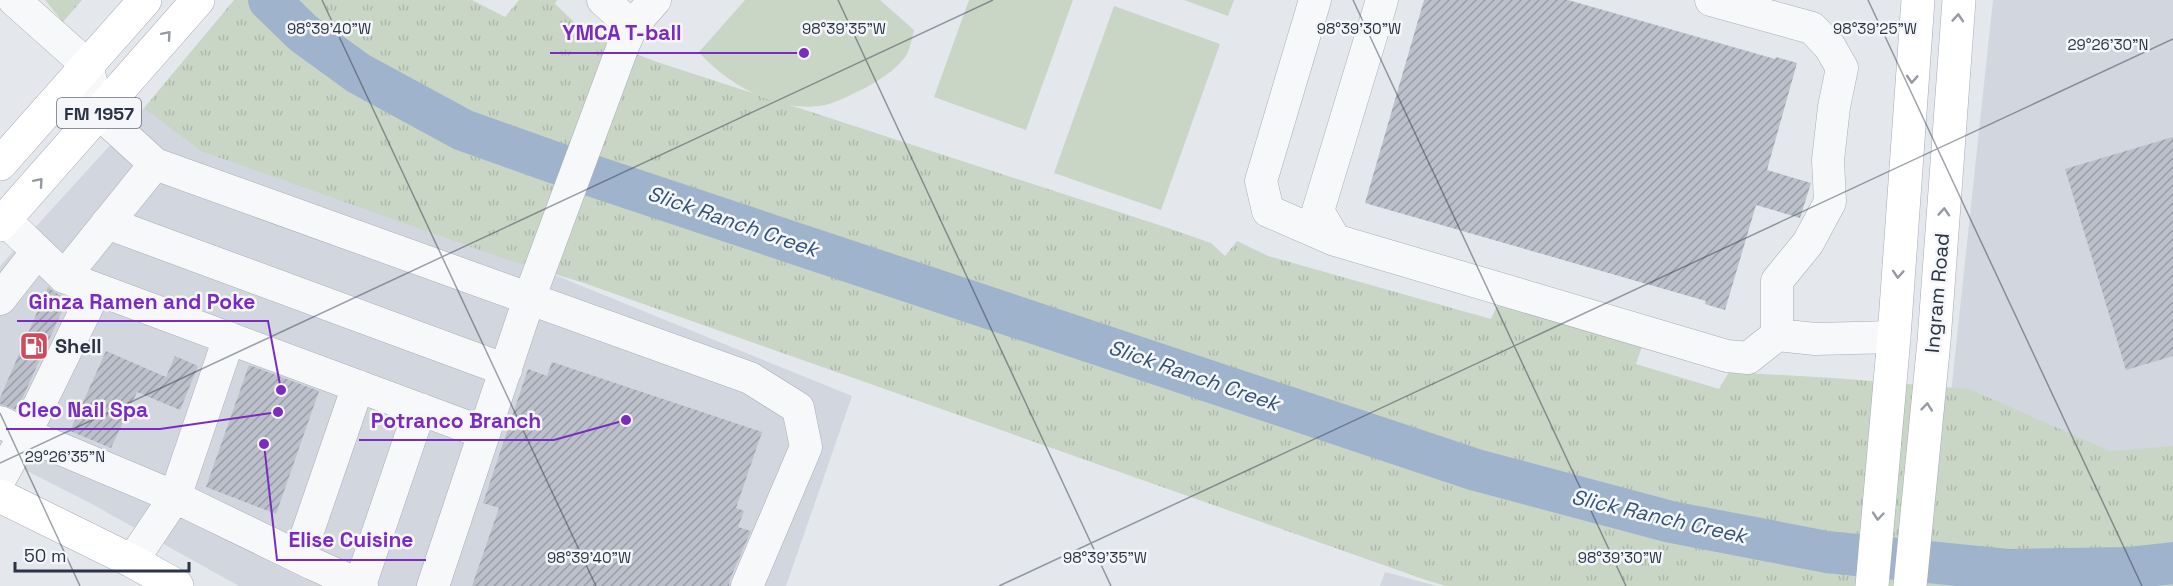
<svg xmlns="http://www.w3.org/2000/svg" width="2173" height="586" viewBox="0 0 2173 586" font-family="'Space Grotesk',sans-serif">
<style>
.built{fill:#d2d6de}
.grass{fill:url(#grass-tufts)}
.garden{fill:#c9d6c5}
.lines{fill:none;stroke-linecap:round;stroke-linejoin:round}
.river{stroke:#9fb4cc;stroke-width:42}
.building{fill:url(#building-hatch)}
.minor-casing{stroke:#a9aeb7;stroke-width:33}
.major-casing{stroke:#a3abb8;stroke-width:34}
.minor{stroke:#f7f8fa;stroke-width:32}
.major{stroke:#fff;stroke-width:33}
.oneway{stroke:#959aa2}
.ticks{fill:none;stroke:#2b3445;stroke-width:1.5;stroke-opacity:0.45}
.labels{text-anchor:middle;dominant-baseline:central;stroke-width:5;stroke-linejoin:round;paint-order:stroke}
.shield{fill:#f4f6f9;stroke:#676e7b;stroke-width:1.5}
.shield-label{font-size:18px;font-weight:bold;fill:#2b3445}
.street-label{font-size:20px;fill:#2b3445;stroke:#f4f6f9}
.poi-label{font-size:20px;font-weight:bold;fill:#2b3445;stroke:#f4f6f9;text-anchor:start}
.water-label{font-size:21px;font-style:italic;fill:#34527a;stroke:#f4f6f9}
.ticks-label{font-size:15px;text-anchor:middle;fill:#2b3445;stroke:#f4f6f9;stroke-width:5;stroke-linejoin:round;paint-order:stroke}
.leader{fill:none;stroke:#7b2cbf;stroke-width:2}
.callout-dot{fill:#7b2cbf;stroke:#f4f6f9;stroke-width:2}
.callout-label{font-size:21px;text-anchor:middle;font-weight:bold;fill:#7b2cbf;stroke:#f4f6f9;stroke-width:5;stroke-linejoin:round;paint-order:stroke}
</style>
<defs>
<pattern id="grass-tufts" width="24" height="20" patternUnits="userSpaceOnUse" patternTransform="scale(1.5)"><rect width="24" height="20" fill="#c9d6c5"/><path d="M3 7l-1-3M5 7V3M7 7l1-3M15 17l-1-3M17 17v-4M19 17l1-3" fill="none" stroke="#adb8ab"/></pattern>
<pattern id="building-hatch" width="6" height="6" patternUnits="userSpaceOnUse" patternTransform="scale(1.5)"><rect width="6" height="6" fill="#bbc0ca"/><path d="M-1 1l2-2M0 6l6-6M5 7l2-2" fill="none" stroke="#989da6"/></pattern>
</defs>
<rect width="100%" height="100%" fill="#e4e7ec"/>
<path class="built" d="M1993,0h180v462l-228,-13z
M144,108l708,288 -66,190h-547l-149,-83 -90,-46v-191z
M1385,572l52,14h-57z"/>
<path class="grass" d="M45,0h37l-19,22z
M234,0h238l33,17 14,-17h38l-2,4 34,32 68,26 502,163 52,18 14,13 12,-15 31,15 223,63 7,-15 144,42 -6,18 83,25 10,-17 105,6 135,11 141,62 63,-5v140h-727l-20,-6 -842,-297 -76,-23 -307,-109 -57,-43z"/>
<path class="garden" d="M745,0h135l34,30c-2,7 -3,15 -6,22 -6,14 -32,31 -45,37 -13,6 -25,13 -38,16 -45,9 -98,-20 -126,-53z
M969,0h104l-47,130 -92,-33z
M1184,0h50l-6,16z
M1114,6l106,38 -59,166 -107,-37z"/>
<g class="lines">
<path class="river" d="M269,0l34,33 55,40 105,57 118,42 895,298 195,52 156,30 181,18 120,-2 45,-5"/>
</g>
<path class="building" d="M1424,0h144l207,59 1,-2 21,6 -30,107 44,13 -11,35 -44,-13 -31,105 -20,-6 1,-3 -341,-98z
M2173,137v219l-47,14 -61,-201z
M48,287l10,7 10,4 -51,112 -17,-6v-6z
M106,351l60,26 9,-21 23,10 -18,44 -43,-18 -26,56 -41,-17z
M552,362l210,70 -26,76 8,3 -6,16 13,4 -21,48 -1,7h-257l27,-78 -16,-5 45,-134 19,7z
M249,365l70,26 -43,123 -70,-27z"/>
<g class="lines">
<g class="minor-casing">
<path id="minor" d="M14,0l73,65 12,48 56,51 595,214 48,30 8,39 -59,139
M603,0l29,26
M1315,0l-54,181 7,30 67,29 392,116 21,2 29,-23 38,4 79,-2
M1711,0l101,28 18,19 12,21 -8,39 -6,53 2,42 -22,41 -31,38v54
M5,220l59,57 91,-113
M107,223l399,147
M1335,240l-17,-29 64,-211
M64,277l420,156
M96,289l-71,145 150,63 -43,64
M0,299l37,-47
M229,338l-54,159 138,67 49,22
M0,422l25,12 -25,45
M299,557l59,-171
M360,585l60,-176
M433,586l96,-287 94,-253 9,-20 23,-26"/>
</g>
<g class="major-casing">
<path id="major" d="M0,164l145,-164
M0,225l198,-225
M0,496l132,65 45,25
M1872,586l22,-249 24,-337
M1910,586l24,-245 25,-341"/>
</g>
<use href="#minor" class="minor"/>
<use href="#major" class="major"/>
</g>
<defs><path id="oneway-chevron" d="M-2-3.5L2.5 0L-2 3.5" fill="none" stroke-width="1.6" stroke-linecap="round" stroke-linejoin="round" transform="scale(1.5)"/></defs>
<g class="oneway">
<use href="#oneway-chevron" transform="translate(1958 18) rotate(-86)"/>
<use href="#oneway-chevron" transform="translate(167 35) rotate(-49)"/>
<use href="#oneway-chevron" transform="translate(1912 79) rotate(94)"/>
<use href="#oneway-chevron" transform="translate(39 182) rotate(-49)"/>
<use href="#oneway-chevron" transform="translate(1944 212) rotate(-86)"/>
<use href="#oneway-chevron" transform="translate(1898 274) rotate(94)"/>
<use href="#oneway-chevron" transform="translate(1927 407) rotate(-84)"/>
<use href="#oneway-chevron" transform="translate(1878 516) rotate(95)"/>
</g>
<path class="ticks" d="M322,0l274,586M838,0l273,586M1353,0l273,586M1868,0l274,586M0,413l80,173M0,463l993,-463M999,586l1174,-547"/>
<defs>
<g id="fuel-square" transform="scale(1.5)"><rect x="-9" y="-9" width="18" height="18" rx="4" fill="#d1495b" stroke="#f4f6f9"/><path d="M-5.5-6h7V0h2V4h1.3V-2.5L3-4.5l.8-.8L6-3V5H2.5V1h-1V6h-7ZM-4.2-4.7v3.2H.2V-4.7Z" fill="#fff"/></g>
</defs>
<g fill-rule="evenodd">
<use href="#fuel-square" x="34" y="346"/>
</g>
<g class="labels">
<rect class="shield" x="57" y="98" width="84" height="30" rx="4.5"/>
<g class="shield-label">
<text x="99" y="113">FM 1957</text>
</g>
<g class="street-label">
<text transform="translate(1937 293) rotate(-85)">Ingram Road</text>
</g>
<g class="poi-label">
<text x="55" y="346">Shell</text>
</g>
<g class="water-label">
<text transform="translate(733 221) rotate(19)">Slick Ranch Creek</text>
<text transform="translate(1194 375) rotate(19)">Slick Ranch Creek</text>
<text transform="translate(1659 516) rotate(13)">Slick Ranch Creek</text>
</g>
</g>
<g class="ticks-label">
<text x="329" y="34">98°39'40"W</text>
<text x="844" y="34">98°39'35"W</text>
<text x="1359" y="34">98°39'30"W</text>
<text x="1875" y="34">98°39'25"W</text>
<text x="2108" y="50">29°26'30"N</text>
<text x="65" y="462">29°26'35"N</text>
<text x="589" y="563">98°39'40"W</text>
<text x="1105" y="563">98°39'35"W</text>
<text x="1620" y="563">98°39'30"W</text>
</g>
<path class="leader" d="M804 53L694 53H550M281 390L268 321H17M278 412L160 429H6M626 420L554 440H359M264 444L277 560H426"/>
<g class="callout-dot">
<circle cx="804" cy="53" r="6"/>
<circle cx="281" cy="390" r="6"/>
<circle cx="278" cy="412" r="6"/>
<circle cx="626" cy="420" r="6"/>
<circle cx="264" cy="444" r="6"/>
</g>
<g class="callout-label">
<text x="622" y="40">YMCA T-ball</text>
<text x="142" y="309">Ginza Ramen and Poke</text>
<text x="83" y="417">Cleo Nail Spa</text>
<text x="456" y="428">Potranco Branch</text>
<text x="351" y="547">Elise Cuisine</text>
</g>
<path d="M15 562v9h174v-9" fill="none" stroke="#2b3445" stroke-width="3"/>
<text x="24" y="562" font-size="18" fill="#2b3445" stroke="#f4f6f9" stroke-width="4.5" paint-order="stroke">50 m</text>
</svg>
